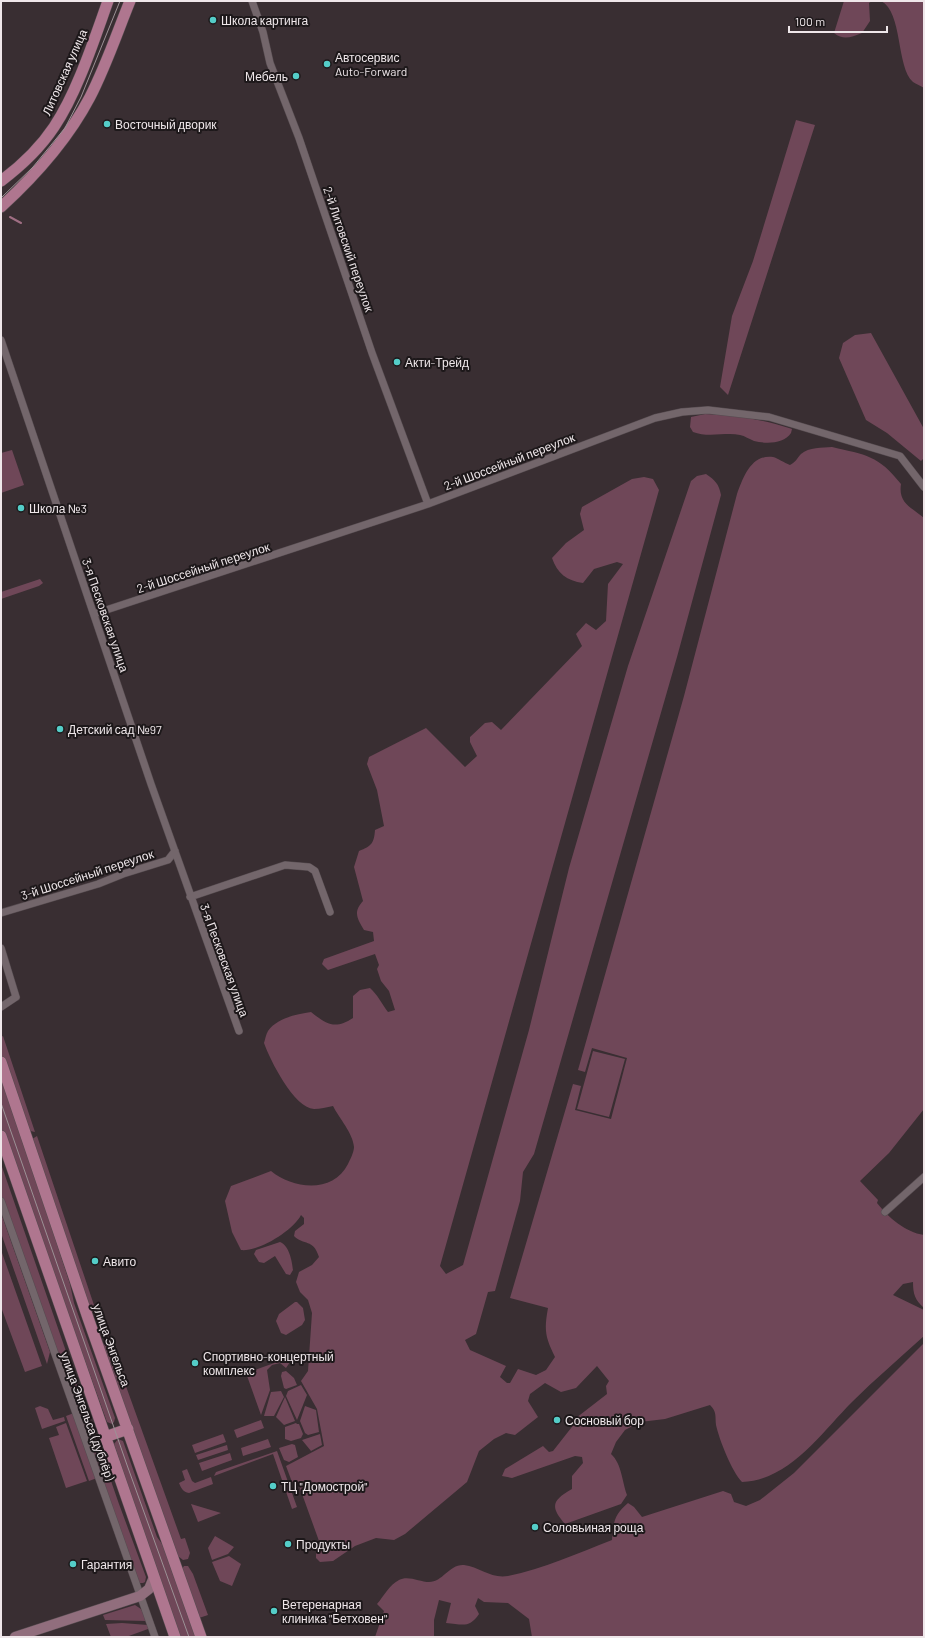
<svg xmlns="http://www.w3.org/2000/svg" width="925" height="1638" viewBox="0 0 925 1638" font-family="Barlow,sans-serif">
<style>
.green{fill:#6f4758}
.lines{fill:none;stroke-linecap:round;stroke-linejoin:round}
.stream{stroke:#9f6e83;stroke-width:2}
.street-casing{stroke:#564c50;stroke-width:8}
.secondary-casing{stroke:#564c50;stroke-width:11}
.primary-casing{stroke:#564c50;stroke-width:12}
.street{stroke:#73666b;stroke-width:7}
.secondary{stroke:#916e7d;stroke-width:10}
.primary{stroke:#af768f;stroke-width:11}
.tram{stroke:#9c9296;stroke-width:1}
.poi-dot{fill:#54cdc8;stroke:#1d181a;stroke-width:1.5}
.labels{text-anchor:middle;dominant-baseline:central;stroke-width:4;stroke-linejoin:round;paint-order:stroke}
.poi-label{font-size:12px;fill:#efe7ea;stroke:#1d181a;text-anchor:start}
.street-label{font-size:12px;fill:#efe7ea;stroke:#1d181a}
</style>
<rect width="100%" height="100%" fill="#392e32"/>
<path class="green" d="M844,1h28l-3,2 1,18 -8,12c-11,4 -18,8 -28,0z
M881,1h43v87c-3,-2 -8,-4 -11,-6 -17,-15 -10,-70 -32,-81z
M796,120l19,5 -87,270 -8,-8 12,-71 21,-55z
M871,333l53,96v29l-3,3 -34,-28 -21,-13 -27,-62 4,-15 12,-8z
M705,414c29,1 56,5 84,14l3,1 -1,4c-7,11 -25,11 -37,8 -5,-2 -9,-5 -14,-6 -14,-3 -32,3 -47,-3l-3,-5 1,-10z
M832,447c34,8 46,8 69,37 -3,19 10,23 23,34v591l-35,44 -29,28 18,19 -1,3c12,15 28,29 47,32v73c-9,-8 -11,-14 -11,-26l-10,2 -10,11 31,15v26c-24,22 -49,43 -72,66 -31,31 -62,78 -110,80 -10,-10 -23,-43 -26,-57 -1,-9 1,-13 -6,-20l-45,14 -25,3 -15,8 -9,12 -5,12c11,10 11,28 16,41l-6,9 -56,20c-16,-18 -12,-24 7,-35v-13l11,-13 -1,-6 -7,-1 -63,22 -10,-2 3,-7 38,-23 6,6 4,-1 22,-28 1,-5 31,-24 -1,-8 3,-5 -12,-15 -21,22 -15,4 -16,-9 -15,11 -2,7 10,16 -23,18 -9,-2 -12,6 -15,12 -12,31 -62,52 -11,6 -18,-2 -21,8 -22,15 -13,1 -4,-4v-12l3,-5 -22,-61 -5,2 -6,-16 38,-20 -7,-37 -16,-28 7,-10 4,-58 -4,-13 -8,-8 -4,-10 3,-10 13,-7 7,-8c-6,-19 -15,-11 -25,-21l1,-5 9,-7v-6l-3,-3c-8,16 -43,37 -60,35l-9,-18 -7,-31 6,-15 40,-15c22,18 62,23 77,-7 2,-4 6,-12 6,-17 -1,-14 -15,-29 -21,-41 -6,1 -13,3 -19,3 -20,-1 -44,-49 -50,-66 1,-3 2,-9 4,-12 9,-13 29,-17 43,-19 15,12 24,18 42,6v-22l7,-6 10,-2c7,6 12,16 18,24l7,-2 -6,-19 -8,-10 -4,-12 2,-4 -4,-11 -47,16 -6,-6 2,-5 50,-18 -1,-9 -9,-2c-7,-12 -11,-18 -1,-29l-9,-34 5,-16c13,-5 15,-8 16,-21l9,-4 -7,-36 -10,-26 2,-7 57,-29 39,39 12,-11 -7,-14v-5l15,-14 7,-1 9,8 81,-84 -6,-12 10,-11 10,7 10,-9 2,-37 15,-20 -6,-2 -23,7 -11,14c-16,-2 -26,-10 -31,-25l14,-15 18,-13 -4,-16 2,-7 50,-28 12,-2 9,2 6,11 -219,776 6,8 17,-9 66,-235 40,-162 59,-202 63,-185 6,-5 9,-2c9,6 13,10 15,21l-44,162 -143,497 -11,18 -3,29 -25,90 -7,1 -12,42 -11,6 5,10 36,16 -6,11 7,6h3l8,-14 18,6 10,-5 9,-13c-10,-20 -11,-27 -7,-49l-38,-10 63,-214 8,2 -6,24 36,9 16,-61 -35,-10 -7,24 -7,-2 106,-374 53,-202c6,-16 14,-40 36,-37 5,1 11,6 17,8 6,-3 7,-7 11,-11 8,-7 21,-6 31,-7z
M12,450l12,35 -23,8v-40z
M40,579l3,4 -4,3 -38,13v-7z
M3,1036l32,96 -9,-2 -25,-74v-19z
M593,1051l32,8 -16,58 -32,-8z
M1,1072l69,212 4,19 41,115 -1,4 -2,2 -5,-2 -106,-294z
M37,1136l59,175 -7,2 -60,-172z
M1,1164l118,340 27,73 -1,5 -2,1h-5l-137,-385z
M1,1213l49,139 -3,12 -46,-131z
M280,1242c9,3 12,19 13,28l-3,5 -4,-1 -11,-18 -11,7 -5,-1 -5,-8 2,-4z
M1,1250l41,116 -17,6 -24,-65z
M295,1302h2l6,6 2,12 -3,5 -16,10 -5,-2 -5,-12 3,-7z
M109,1339l72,200 4,-1 5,15 -2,6 -5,1 -5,-4 -75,-211 2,-5z
M924,1343v294h-392l-3,-18 -21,-16 -24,-1 -6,-4 -3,8 4,8c-10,15 -17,10 -33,9l5,-20 -12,-3 -5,20v17h-59l9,-26 -7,-7c7,-8 12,-19 22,-24 9,-5 21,2 30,2 14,0 20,-18 35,-17 16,2 27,14 44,11 35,-7 70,-23 104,-36 1,-17 2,-25 16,-37l6,4 8,10 81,-26 8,3 3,8 12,4 14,-6 34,-27z
M294,1356l-8,12 -6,-5 -8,2 -5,5 3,20 -9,25 -15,-42z
M286,1371l8,7 3,7 -11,4 -2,-1 -3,-12 1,-4z
M301,1385l6,10 -10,25 -11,-24 2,-5z
M281,1391l3,6 -10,19h-10l7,-24z
M285,1397l10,24 -11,4 -8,-8z
M40,1406l8,3 5,11 11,-3 1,4 -23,8 -7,-21z
M305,1406l11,4 3,22 -11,3 -3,-2 -5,-12z
M74,1413l23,65 -8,3 -23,-65z
M261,1420l3,8 -27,10 -3,-8z
M66,1423l21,58 -21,7 -17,-50 10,-3 -3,-8z
M296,1423l1,1h2l4,10 -2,4 -10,3 -6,-2v-12z
M223,1434l3,8 -31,11 -3,-8z
M320,1434l2,11 -11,6 -9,-11z
M118,1439l5,2 34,96 8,11 31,89h-17l-65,-193z
M268,1439l3,8 -28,9 -2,-8z
M292,1444l3,1 3,12 -9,5 -5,-2 -5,-12z
M227,1445l1,5 -30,10 -2,-5z
M277,1451l20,56 -5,2 -19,-55 -59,22 2,-4z
M230,1453l2,7 -30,11 -3,-8z
M187,1469l5,12 3,2 16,-6 2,7 -24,9c-6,-1 -8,-5 -10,-10l6,-3 -3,-9z
M191,1504l30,9 -23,9z
M215,1536l19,11 -6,7 -16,6 -4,-12z
M229,1556l12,8 -9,22 -12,-5 -8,-19z
M184,1566h4l5,8 15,41 -9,3 -17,-49z
M135,1605l6,4 6,12 -42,-1 -2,-5z
M122,1623l26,2v4l-22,8h-15l-5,-13z"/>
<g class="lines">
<path class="stream" d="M10,217l11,6"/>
<g class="street-casing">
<path id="street" d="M252,1l11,31 7,31 29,75 73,215 56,151
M1,340l150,444 88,247
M94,614l334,-110 227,-86 27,-6 26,-2 61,7 131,39 24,31
M190,897l95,-32 24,2 6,4 15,41
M1,913l97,-29 25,-10 45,-14 7,-9
M1,948l15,49
M1,1007l15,-10
M1,1201l154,436
M885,1212l39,-35"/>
</g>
<g class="secondary-casing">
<path id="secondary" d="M15,1637l125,-41 9,-7 5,-12"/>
</g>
<g class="primary-casing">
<path id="primary" d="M1,181c20,-15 39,-33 53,-54 23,-34 40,-87 54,-126
M1,207c35,-32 67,-68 89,-110 16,-31 27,-64 40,-96
M1,1062l87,256 113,319
M1,1136l174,501
M105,1437l23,-8"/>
</g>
<use href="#street" class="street"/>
<use href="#secondary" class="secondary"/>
<use href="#primary" class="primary"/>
<path class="tram" d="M1,198l32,-31 32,-39 16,-31 39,-96
M1,1103l126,362 62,172"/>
</g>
<g class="poi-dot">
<circle cx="213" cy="20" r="4"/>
<circle cx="327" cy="64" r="4"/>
<circle cx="296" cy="76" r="4"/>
<circle cx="107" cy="124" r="4"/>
<circle cx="397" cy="362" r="4"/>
<circle cx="21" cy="508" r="4"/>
<circle cx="60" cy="729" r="4"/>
<circle cx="95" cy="1261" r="4"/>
<circle cx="195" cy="1363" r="4"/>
<circle cx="557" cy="1420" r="4"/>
<circle cx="273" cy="1486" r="4"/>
<circle cx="535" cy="1527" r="4"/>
<circle cx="288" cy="1544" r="4"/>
<circle cx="73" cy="1564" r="4"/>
<circle cx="274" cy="1611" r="4"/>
</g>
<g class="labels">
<g class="poi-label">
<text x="221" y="20">Школа картинга</text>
<text x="335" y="57">Автосервис<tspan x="335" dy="14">Auto-Forward</tspan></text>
<text x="288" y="76" text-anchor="end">Мебель</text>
<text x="115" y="124">Восточный дворик</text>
<text x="405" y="362">Акти-Трейд</text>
<text x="29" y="508">Школа №3</text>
<text x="68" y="729">Детский сад №97</text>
<text x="103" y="1261">Авито</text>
<text x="203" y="1356">Спортивно-концертный<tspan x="203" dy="14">комплекс</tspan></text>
<text x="565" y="1420">Сосновый бор</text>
<text x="281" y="1486">ТЦ "Домострой"</text>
<text x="543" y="1527">Соловьиная роща</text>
<text x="296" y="1544">Продукты</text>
<text x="81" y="1564">Гарантия</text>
<text x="282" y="1604">Ветеренарная<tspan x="282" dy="14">клиника "Бетховен"</tspan></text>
</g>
<g class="street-label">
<text transform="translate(64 72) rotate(-66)">Литовская улица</text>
<text transform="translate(349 249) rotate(71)">2-й Литовский переулок</text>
<text transform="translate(509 461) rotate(-21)">2-й Шоссейный переулок</text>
<text transform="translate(203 567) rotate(-18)">2-й Шоссейный переулок</text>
<text transform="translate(106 615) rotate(71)">3-я Песковская улица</text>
<text transform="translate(87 874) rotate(-18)">3-й Шоссейный переулок</text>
<text transform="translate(225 960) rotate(70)">3-я Песковская улица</text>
<text transform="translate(112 1345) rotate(70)">улица Энгельса</text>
<text transform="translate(88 1416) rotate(70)">улица Энгельса (дублёр)</text>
</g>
</g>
<rect width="925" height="1638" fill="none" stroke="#efe7ea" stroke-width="4"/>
<path d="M789 26v6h98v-6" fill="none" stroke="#efe7ea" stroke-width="2"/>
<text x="795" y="26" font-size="12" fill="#efe7ea" stroke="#1d181a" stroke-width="3" paint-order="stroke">100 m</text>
</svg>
